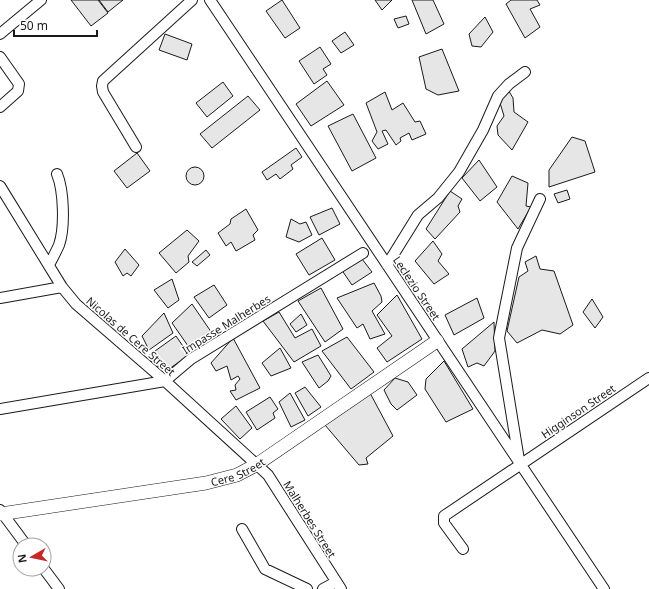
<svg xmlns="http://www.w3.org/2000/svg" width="649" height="589" viewBox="0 0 649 589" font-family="'Noto Sans',sans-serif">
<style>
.building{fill:#e6e6e6;stroke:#1a1a1a}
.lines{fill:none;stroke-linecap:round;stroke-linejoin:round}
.minor-casing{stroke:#1a1a1a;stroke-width:12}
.tertiary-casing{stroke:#1a1a1a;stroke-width:14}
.minor{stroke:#fff;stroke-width:10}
.tertiary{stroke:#fff;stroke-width:13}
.labels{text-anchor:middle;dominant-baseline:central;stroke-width:3;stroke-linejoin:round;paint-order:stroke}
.street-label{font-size:11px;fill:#1a1a1a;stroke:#fff}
</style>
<rect width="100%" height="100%" fill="#fff"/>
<path class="building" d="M71,0h27l10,13 -17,13z
M99,0h24l-15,12z
M282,0l18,28 -15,10 -19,-27z
M375,0h17l-10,10z
M412,0h21l11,24 -18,10z
M511,0h26l3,5 -10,4 10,18 -15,11 -19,-34z
M406,16l3,8 -11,4 -4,-9z
M485,17l8,15 -12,15 -9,-1 -3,-12z
M345,32l9,13 -13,8 -9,-12z
M165,34l27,10 -5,16 -28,-10z
M320,47l11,17 -8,5 4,6 -13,9 -15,-23z
M442,49l17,42 -21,4 -12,-6 -7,-32z
M327,81l17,24 -33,21 -15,-22z
M223,82l10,14 -26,21 -11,-14z
M507,88l6,10 1,14 14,10 -16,28 -14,-15 -1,-9 7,-10 -4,-13z
M385,92l7,18 11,-7 12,19 5,-1 6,13 -14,6 -3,-7 -9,5 1,3 -5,4 -10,-15 -4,1 6,13 -10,5 -6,-8 5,-9 -11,-29z
M248,96l12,14 -48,38 -12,-14z
M353,114l23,44 -24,13 -24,-45z
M572,137l13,4 10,31 -46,15v-17z
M296,148l6,9 -11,8 2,4 -13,10 -4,-5 -9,6 -5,-8z
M137,153l13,18 -23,17 -13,-17z
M479,160l18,27 -17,14 -18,-23z
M186 176a9 9 0 1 1 18 0a9 9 0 1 1-18 0Z
M512,176l16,7 -2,23 5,1 -13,22 -21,-27z
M567,190l3,9 -12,4 -4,-9z
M450,191l12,8 -4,7 2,6 -25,27 -9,-10z
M332,208l8,16 -21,11 -9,-18z
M246,209l12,21 -5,5 2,5 -19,11 -5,-9 -5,4 -8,-13 12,-9 1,-5z
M291,219l9,5 6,-2 6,13 -13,7 -13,-5z
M187,230l12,11 -11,15 1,6 -13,11 -17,-20z
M322,238l13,22 -26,15 -13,-21z
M433,241l9,13 -4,7 11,13 -15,10 -19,-23z
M125,249l14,16 -8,11 -4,-3 -4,3 -8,-14z
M206,250l4,5 -13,11 -5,-4z
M536,256l4,13 14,2 19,54 -13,9 -18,-4 -25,13 -10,-12 12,-54 9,-6 -3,-9z
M362,259l10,13 -20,13 -11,-16z
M172,279l7,21 -11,8 -14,-18z
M374,283l7,13 1,6 -10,9 13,23 -15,5 -7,-15 -6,4 -20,-30z
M214,285l13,20 -18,13 -15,-21z
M321,288l22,41 -18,13 -27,-41z
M397,295l25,44 -35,23 -10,-14 15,-12 -15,-21z
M477,298l7,20 -30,17 -9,-20z
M592,299l11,18 -8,11 -12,-16z
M192,304l24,35 -23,14 -21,-30z
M279,312l16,26 17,-9 9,17 -27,16 -31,-41z
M164,313l9,20 -24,17 -7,-14z
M301,314l6,11 -11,7 -6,-8z
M494,322l1,29 -11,15 -7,-3 -9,4 -6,-18z
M176,336l13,19 -20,14 -16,-4 -5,-9z
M347,337l27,35 -23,17 -29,-38z
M233,338l27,50 -24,12 -6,-9 6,-1 -1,-5 5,-6 -2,-3 -7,4 -4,-14 -11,5 -5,-8z
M280,348l11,20 -20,8 -9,-13z
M318,355l13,21 -3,5 -9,7 -17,-26z
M444,361l29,48 -27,13 -21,-33 1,-10z
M395,378l13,4 9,13 -20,15 -6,-6 -7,-14z
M305,387l16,20 -13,9 -13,-23z
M290,393l15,27 -14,7 -12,-25z
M370,393l23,43 -27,22 2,6 -9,1 -34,-40z
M270,397l8,12 -5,4 2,5 -18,12 -11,-18z
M236,406l16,22 -12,11 -19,-20z"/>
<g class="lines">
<g class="minor-casing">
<path id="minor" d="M210,0l394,589
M0,34l41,-34
M0,57l19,27 -1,7 -18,16
M136,147l-33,-55 -1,-6 1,-5 89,-81
M0,186l62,101 14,17 89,77 103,94 73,114
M49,265c3,-6 7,-13 10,-20 6,-17 5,-54 -2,-71
M387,265l31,-50 20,-17 21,-26 24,-42 15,-34 11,-12 16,-12
M0,298l62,-11
M0,409l165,-28 26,-22 172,-106
M519,460l-20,-122 18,-90 23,-49
M0,510l26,35
M242,529l23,40 42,20
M463,549l-19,-26v-7l205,-138
M44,569l15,20
M323,589l13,-7"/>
</g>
<g class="tertiary-casing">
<g id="tertiary">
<path id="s1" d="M0,514l206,-31 31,-8 19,-10 181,-124"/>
</g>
</g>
<use href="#minor" class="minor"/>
<use href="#tertiary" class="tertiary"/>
</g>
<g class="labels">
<g class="street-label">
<text transform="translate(417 288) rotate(56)">Leclezio Street</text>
<text transform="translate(226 324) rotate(-32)">Impasse Malherbes</text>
<text transform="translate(131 336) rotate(41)">Nicolas de Cere Street</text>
<text transform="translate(578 411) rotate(-34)">Higginson Street</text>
<text stroke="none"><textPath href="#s1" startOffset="242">Cere Street</textPath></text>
<text transform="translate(310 519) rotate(58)">Malherbes Street</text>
</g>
</g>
<g transform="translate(32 557) rotate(261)"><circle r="19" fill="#ffffff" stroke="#a3a3a3"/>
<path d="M0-3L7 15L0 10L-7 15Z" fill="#c62828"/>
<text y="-6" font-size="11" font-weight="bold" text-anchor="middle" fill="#1a1a1a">N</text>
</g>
<path d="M14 30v6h83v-6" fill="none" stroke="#1a1a1a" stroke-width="2"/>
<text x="20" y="30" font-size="12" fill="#1a1a1a" stroke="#ffffff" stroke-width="3" paint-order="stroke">50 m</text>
</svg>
